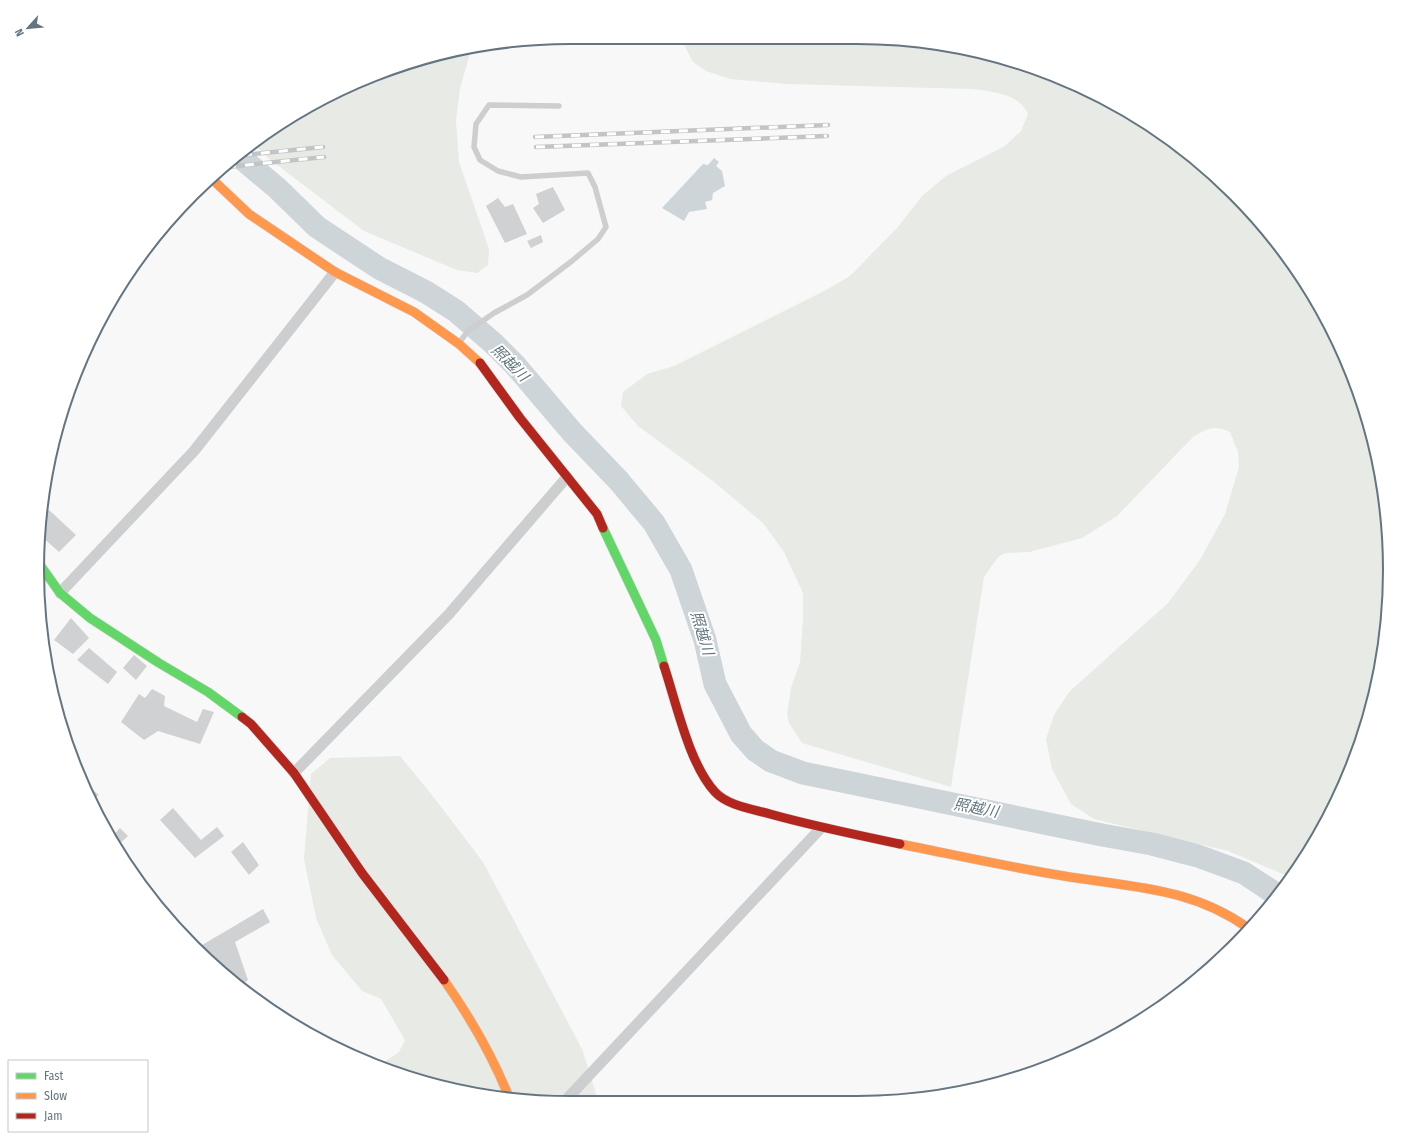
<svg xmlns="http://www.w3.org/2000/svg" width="1427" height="1140" viewBox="0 0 1427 1140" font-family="'Fira Sans Condensed','Noto Sans JP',sans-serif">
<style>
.green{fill:#e7eae5}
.water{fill:#cdd5d8}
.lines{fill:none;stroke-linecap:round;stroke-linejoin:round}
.river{stroke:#cdd5d8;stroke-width:23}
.building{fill:#cfd1d2}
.fast-casing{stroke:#d4d5d6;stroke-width:10}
.slow-casing{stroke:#d4d5d6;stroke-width:10}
.jam-casing{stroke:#d4d5d6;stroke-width:10}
.lane{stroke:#cdcecf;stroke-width:5.5}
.street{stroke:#cdcecf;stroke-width:11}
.fast{stroke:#63d668;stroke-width:9}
.slow{stroke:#ff974d;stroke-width:9}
.jam{stroke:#b3261e;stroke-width:9}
.rail-casing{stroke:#c2c4c5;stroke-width:4.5}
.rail{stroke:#fff;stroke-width:3;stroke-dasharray:9;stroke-linecap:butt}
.labels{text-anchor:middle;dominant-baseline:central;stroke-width:4;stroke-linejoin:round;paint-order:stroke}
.water-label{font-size:15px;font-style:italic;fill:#5f757c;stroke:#fff}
.rim{fill:none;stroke:#647582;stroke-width:2}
</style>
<rect width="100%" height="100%" fill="#f8f8f8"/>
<path class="green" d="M680,37l212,1 137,27 94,43 85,61 50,50 61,85 43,95 23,102 4,104 -17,103 -37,98 -45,71 -62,-26 -134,-32 -23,-15 -19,-35 -6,-30 8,-24 15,-23 99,-89 32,-43 25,-46 14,-47 -1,-15 -8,-20c-15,-8 -24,-3 -37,5l-76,79 -35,22 -53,14 -24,1 -7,4 -14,20 -33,210 -149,-44 -13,-20 -2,-8 4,-27 9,-26 3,-42v-27l-19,-41 -21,-29 -50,-42 -75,-55 -17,-20 2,-14 24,-18 27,-8 154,-77 22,-13 47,-48 26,-33 23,-19 59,-30 16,-15 7,-17c-10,-21 -34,-22 -55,-25l-187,-5 -56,-5 -24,-8 -13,-9z
M471,50l-11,38 -4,33 3,41 30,87 -1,16 -11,8 -20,-3 -93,-39 -96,-73 -13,-13 49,-37 128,-53z
M400,756l32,39 51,67 99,187 16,51 -12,3h-16l-104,-10 -88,-27 21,-14 6,-12 -24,-41 -19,-8 -30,-36 -16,-37 -12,-59 7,-85 19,-16z"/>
<path class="water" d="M714,158l5,4 -3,4 6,5 3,15 -12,7 -1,7 -7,2 2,7 -18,3 -5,9 -22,-13 41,-44 5,1z"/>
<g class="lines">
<path class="river" d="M240,157l37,31 40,39 62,41 47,24 30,19 37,32 22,22 57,67 47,49 35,42 27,47 24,70 10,44 26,50 14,16 16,11 32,12 299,62 50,9 46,12 46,17 35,23"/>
</g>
<path class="building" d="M553,187l12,23 -22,13 -10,-15 6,-4 -3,-10z
M498,198l7,9 8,-3 14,30 -22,9 -19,-37z
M541,235l2,7 -12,6 -4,-7z
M49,510l27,25 -17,17 -18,-16 3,-22z
M71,618l18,20 -16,16 -19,-14z
M89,648l28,24 -9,12 -31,-24z
M134,655l13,11 -11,14 -13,-12z
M152,689l13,7 -1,10 33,16 6,-13 11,3 -14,32 -42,-13 -14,9 -23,-18 18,-28 6,4z
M88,786l11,9 -6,5z
M173,808l28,32 16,-13 7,9 -29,22 -35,-38z
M120,828l8,8 -12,11 -6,-8z
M243,842l16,23 -10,10 -18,-23z
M263,909l7,13 -35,20 13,38 -9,7 -20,-19 -6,-12 -4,3 -12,-11z"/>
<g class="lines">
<g class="fast-casing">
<path id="fast" d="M603,528l53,112 8,26
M38,562l22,31 30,25 69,45 49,29 34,25"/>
</g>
<g class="slow-casing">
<path id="slow" d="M212,179l37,35 86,58 79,40 45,32 21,19
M900,844c55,11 109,23 164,32 66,11 127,11 184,52
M444,980c26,37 48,75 65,117"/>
</g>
<g class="jam-casing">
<path id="jam" d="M480,363l40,55 77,96 6,14
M664,666c12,36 25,98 51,126 13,14 38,17 55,22 43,12 87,21 130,30
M242,717l9,7 43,49 68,100 82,107"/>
</g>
<path class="lane" d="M459,343l9,-12 26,-18 33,-18 45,-34 26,-22 8,-12 -11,-40 -7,-14 -67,4 -23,-6 -18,-11 -6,-13 2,-23 13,-19 70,1"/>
<path class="street" d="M60,593l134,-142 141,-179
M294,773l155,-159 118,-137
M564,1102l257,-274"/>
<use href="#fast" class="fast"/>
<use href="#slow" class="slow"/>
<use href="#jam" class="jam"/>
<g class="rail-casing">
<path id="rail" d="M535,137l293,-12
M536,147l291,-11
M243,155l80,-8
M227,167l97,-10"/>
</g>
<use href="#rail" class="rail"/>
</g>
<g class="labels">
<g class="water-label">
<text transform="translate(510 363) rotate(45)">照越川</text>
<text transform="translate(702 633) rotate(73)">照越川</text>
<text transform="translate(976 808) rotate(11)">照越川</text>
</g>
</g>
<path d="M0 0H1427V1140H0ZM570 44H857A526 526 0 0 1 1383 570V570A526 526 0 0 1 857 1096H570A526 526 0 0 1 44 570V570A526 526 0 0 1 570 44Z" fill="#fff" fill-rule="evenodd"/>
<path class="rim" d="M570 44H857A526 526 0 0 1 1383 570V570A526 526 0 0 1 857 1096H570A526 526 0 0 1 44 570V570A526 526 0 0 1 570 44Z"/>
<rect x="8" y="1060" width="140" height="72" fill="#ffffff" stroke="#c1c8cd"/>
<rect x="16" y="1073" width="20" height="6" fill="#63d668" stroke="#c1c8cd"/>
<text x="44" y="1080" font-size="12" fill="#647582">Fast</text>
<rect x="16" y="1093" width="20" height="6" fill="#ff974d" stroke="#c1c8cd"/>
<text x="44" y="1100" font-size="12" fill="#647582">Slow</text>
<rect x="16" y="1113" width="20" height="6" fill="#b3261e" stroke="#c1c8cd"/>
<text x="44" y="1120" font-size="12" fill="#647582">Jam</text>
<g transform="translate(28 28) rotate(243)" stroke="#ffffff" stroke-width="3" paint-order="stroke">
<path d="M0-3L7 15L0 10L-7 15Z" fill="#647582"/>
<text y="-6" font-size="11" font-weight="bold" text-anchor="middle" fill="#647582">N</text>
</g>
</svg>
